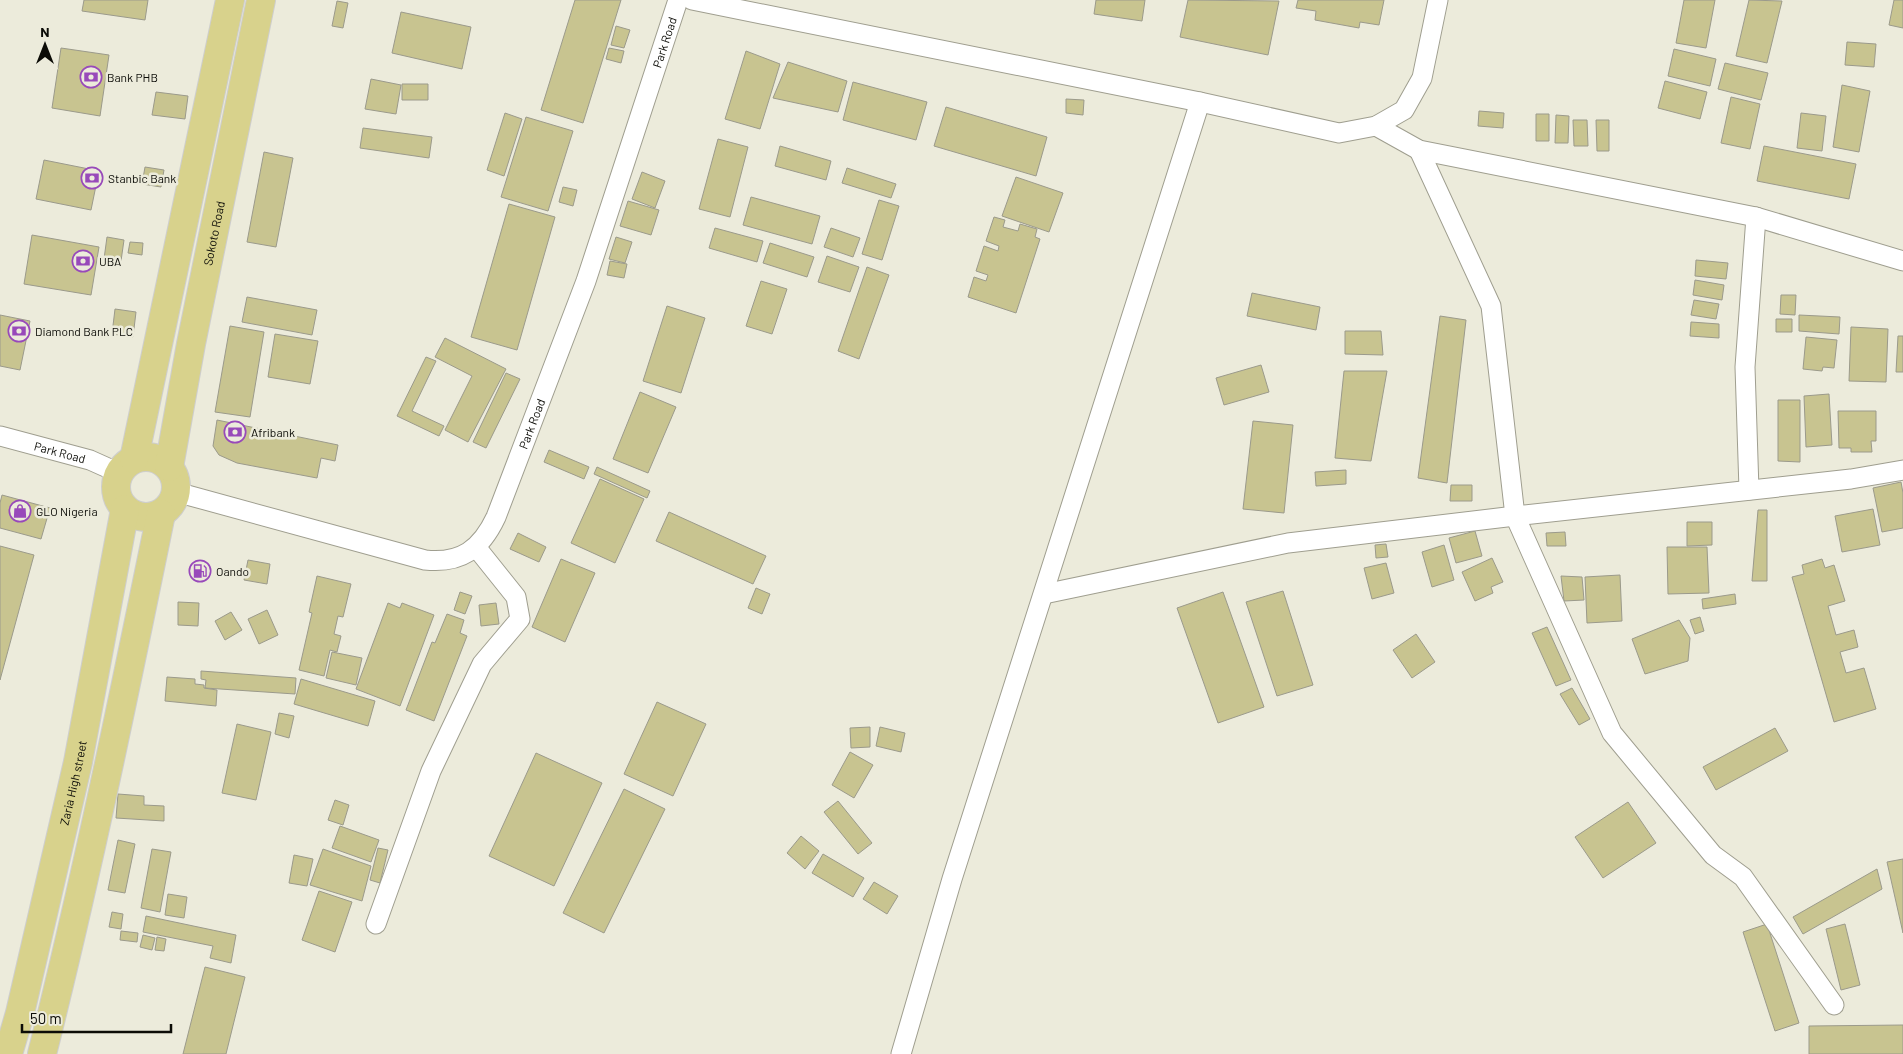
<svg xmlns="http://www.w3.org/2000/svg" width="1903" height="1054" viewBox="0 0 1903 1054" font-family="Barlow,sans-serif">
<style>
.building{fill:#c8c490;stroke:#9b9a8b}
.lines{fill:none;stroke-linecap:round;stroke-linejoin:round}
.minor-casing{stroke:#9f9e8f;stroke-width:21}
.primary-casing{stroke:#cececd;stroke-width:30}
.minor{stroke:#fff;stroke-width:19}
.primary{stroke:#d8d28c;stroke-width:28}
.labels{text-anchor:middle;dominant-baseline:central;stroke-width:5;stroke-linejoin:round;paint-order:stroke}
.street-label{font-size:12px;fill:#0c0c07;stroke:#ecebdb}
.poi-label{font-size:12px;fill:#0c0c07;stroke:#ecebdb;text-anchor:start}
</style>
<rect width="100%" height="100%" fill="#ecebdb"/>
<path class="building" d="M84,0h64l-3,20 -63,-9z
M575,0h46l-38,123 -42,-13z
M1096,0h49l-3,21 -48,-7z
M1188,0l91,1 -11,54 -88,-18z
M1298,0h86l-5,25 -19,-3 -1,6 -44,-8 1,-9 -20,-3z
M1684,0h31l-9,48 -30,-5z
M1749,0l33,1 -15,62 -31,-7z
M1894,0h9v28l-14,-3z
M337,1l11,2 -5,25 -11,-2z
M401,12l70,15 -9,42 -70,-16z
M616,26l14,4 -6,18 -13,-3z
M1847,42l29,2 -2,23 -29,-2z
M61,48l48,7 -9,61 -48,-8z
M609,48l15,3 -3,12 -15,-4z
M1674,49l42,10 -6,27 -42,-10z
M746,51l34,13 -20,65 -35,-10z
M788,62l59,19 -9,31 -65,-14z
M1725,63l43,10 -7,27 -43,-11z
M371,79l30,6 -5,29 -31,-5z
M1665,81l42,11 -7,27 -42,-11z
M853,82l74,20 -11,38 -73,-20z
M402,84h26v16h-26z
M1842,85l28,6 -11,61 -26,-5z
M156,92l32,4 -3,23 -33,-4z
M1731,97l29,7 -10,45 -29,-6z
M1066,99l18,1 -1,15 -17,-2z
M946,107l101,30 -11,39 -102,-30z
M1479,111l25,2 -1,15 -25,-2z
M505,113l17,6 -18,57 -17,-6z
M1801,113l25,3 -4,35 -25,-3z
M1536,114h13v27h-13z
M1556,115l13,1 -1,27h-13z
M526,117l47,14 -25,80 -47,-14z
M1573,120h14l1,26h-14z
M1596,120h13v31h-12z
M363,128l69,9 -3,21 -69,-10z
M718,139l30,8 -18,70 -31,-8z
M780,146l51,15 -5,19 -51,-14z
M1764,146l92,18 -7,35 -92,-18z
M264,152l29,6 -17,89 -29,-5z
M44,160l55,11 -8,39 -55,-11z
M145,167l19,3 -3,17 -19,-3z
M847,168l49,16 -5,14 -49,-15z
M642,172l23,9 -10,27 -23,-9z
M1016,177l47,16 -14,39 -47,-16z
M563,187l14,3 -4,16 -14,-4z
M751,197l69,19 -8,28 -69,-19z
M879,200l20,6 -17,54 -20,-6z
M628,201l31,9 -8,25 -31,-9z
M509,204l46,13 -38,133 -46,-13z
M994,217l11,3 -2,7 15,4 2,-7 17,5 -2,8 5,2 -24,74 -48,-16 6,-20 12,4 2,-6 -12,-4 8,-25 14,5 1,-5 -13,-5z
M715,228l48,13 -6,21 -48,-14z
M831,228l29,10 -7,19 -29,-10z
M32,235l67,12 -8,48 -67,-11z
M107,237l17,3 -3,21 -17,-2z
M616,237l16,5 -7,21 -16,-4z
M130,242l13,1 -1,12 -14,-2z
M770,243l44,14 -7,20 -44,-14z
M827,256l32,11 -9,25 -32,-10z
M1696,260l32,3 -2,16 -31,-3z
M610,261l17,3 -3,14 -17,-3z
M867,267l22,8 -30,84 -21,-8z
M1695,280l29,5 -2,15 -29,-5z
M761,281l26,8 -15,45 -26,-8z
M1252,293l68,14 -4,23 -69,-14z
M1781,295h15l-1,20 -15,-1z
M247,297l70,13 -5,25 -70,-13z
M1694,300l25,4 -3,15 -25,-4z
M667,306l38,12 -24,75 -38,-12z
M115,309l21,3 -3,25 -21,-3z
M0,315l30,6 -10,49 -20,-4z
M1799,315l41,2 -1,17 -40,-3z
M1440,316l26,4 -19,163 -29,-5z
M1776,319h16v13h-16z
M1691,322l28,2v14l-29,-2z
M230,326l34,6 -14,85 -35,-5z
M1851,327l37,2 -2,53 -37,-1z
M1345,331h36l2,24 -38,-1z
M275,334l43,7 -8,43 -42,-7z
M1898,336h5v36h-7z
M1806,337l31,3 -3,28 -11,-1 -1,4 -19,-2z
M445,338l61,31 -38,73 -23,-12 27,-54 -37,-19z
M426,357l10,4 -24,50 32,15 -5,10 -42,-20z
M1261,365l8,27 -45,13 -8,-27z
M1344,371h43l-16,90 -36,-3z
M506,373l14,6 -34,69 -13,-6z
M640,392l36,15 -28,66 -35,-14z
M1829,394l3,51 -26,2 -2,-51z
M1778,400h22v62l-22,-1z
M1838,411h38v30h-5l1,11h-21v-4h-12z
M217,420l121,25 -3,16 -14,-3 -4,20 -80,-15 -18,-8 -6,-9z
M1253,421l40,4 -9,88 -41,-4z
M549,450l40,17 -5,12 -40,-17z
M597,467l53,24 -3,7 -53,-24z
M1346,470v14l-30,2 -1,-14z
M600,479l44,20 -29,64 -44,-20z
M1901,482l2,11v35l-21,4 -9,-44z
M1451,485h21v16h-22z
M2,495l48,13 -9,31 -41,-11v-25z
M1873,509l7,36 -38,7 -7,-36z
M1758,510h9v71h-15z
M669,512l97,44 -13,28 -97,-43z
M1687,522h25v23l-25,1z
M1475,531l7,25 -26,7 -7,-25z
M1565,532l1,14h-19l-1,-13z
M518,533l28,14 -7,15 -29,-13z
M1386,544l2,13 -12,1 -1,-13z
M1444,545l10,35 -22,7 -10,-35z
M0,546l34,9 -34,125z
M1667,547h40l2,46 -41,1z
M1492,558l11,24 -12,5 2,6 -18,8 -13,-29z
M561,559l34,14 -30,69 -33,-15z
M1822,559l3,9 9,-3 11,36 -17,5 8,29 18,-5 4,17 -18,5 6,21 18,-5 12,41 -42,13 -42,-145 12,-3 -2,-9z
M248,560l22,4 -3,20 -23,-4z
M1386,563l8,30 -22,6 -8,-31z
M1620,575l2,46 -35,2 -2,-46z
M317,576l34,8 -8,33 -5,-1 -4,18 7,2 -4,16 -7,-2 -6,26 -25,-6 13,-57 -3,-1z
M1561,576l21,1 2,23 -20,1z
M756,588l14,6 -8,20 -14,-6z
M1283,591l30,94 -36,11 -31,-94z
M460,592l12,4 -7,18 -11,-4z
M1223,592l41,115 -46,16 -41,-115z
M1735,594l1,10 -33,5 -1,-10z
M178,602l21,1 -1,23 -20,-1z
M388,603l12,5 2,-5 32,12 -34,91 -44,-17z
M496,603l3,21 -18,2 -2,-21z
M267,610l11,25 -19,9 -11,-25z
M231,612l11,18 -17,10 -10,-19z
M447,614l17,6 -4,13 7,3 -33,85 -28,-11 26,-68 3,1z
M1700,617l4,14 -9,3 -5,-14z
M1679,620l11,18 -2,23 -43,13 -13,-35z
M1547,627l24,53 -15,6 -24,-53z
M1416,634l19,28 -23,16 -19,-28z
M332,652l30,6 -6,27 -30,-7z
M201,671l95,7 -1,16 -90,-6 1,-8 -5,-1z
M167,677l28,2v5l9,1v3l13,2 -1,16 -51,-5z
M301,679l74,22 -7,25 -74,-22z
M1572,688l18,31 -11,6 -19,-31z
M657,702l49,22 -33,72 -49,-22z
M279,713l15,3 -5,22 -14,-4z
M237,724l34,8 -15,68 -34,-7z
M870,727v20l-19,1 -1,-20z
M880,727l25,6 -4,19 -25,-6z
M1775,728l13,23 -72,39 -13,-23z
M850,752l23,13 -19,33 -22,-13z
M536,753l66,30 -48,103 -65,-30z
M624,789l41,20 -61,124 -41,-20z
M118,794l26,2v9l20,1v15l-48,-3z
M335,800l14,5 -6,20 -15,-5z
M838,801l34,42 -14,11 -34,-42z
M1628,802l28,41 -53,35 -28,-41z
M340,826l39,14 -8,22 -39,-14z
M801,836l18,15 -14,18 -18,-16z
M118,840l17,4 -10,49 -17,-3z
M378,848l10,2 -8,33 -10,-3z
M152,849l19,3 -11,60 -19,-4z
M323,849l48,17 -9,35 -52,-16z
M823,854l41,24 -11,19 -41,-24z
M294,855l19,4 -6,27 -18,-3z
M1903,859v74l-16,-71z
M1877,869l5,20 -79,45 -10,-17z
M874,882l24,14 -11,18 -24,-15z
M319,891l33,11 -17,50 -33,-12z
M168,894l19,3 -3,21 -19,-3z
M112,912l11,2 -2,15 -12,-2z
M146,916l90,19 -5,28 -21,-5 3,-12 -70,-14z
M1767,924l32,99 -24,8 -32,-99z
M1845,924l15,61 -19,5 -15,-61z
M121,931l17,2 -1,9 -17,-2z
M143,935l12,3 -3,12 -12,-3z
M157,937l9,2 -2,12 -9,-1z
M205,967l40,10 -19,77h-43z
M1903,1025v29h-94v-28z"/>
<g class="lines">
<g class="minor-casing">
<g id="minor">
<path d="M692,0l508,102 139,31 37,-7 28,-16 18,-32 16,-78"/>
<path d="M1376,126l43,24 337,67 147,44"/>
<path d="M1419,150l72,156 24,210 97,217 101,122 30,22 91,128"/>
<path id="s1" d="M0,436l90,24 29,13"/>
<path d="M1749,490l-4,-123 11,-150"/>
<path id="s2" d="M176,492l249,68c36,4 56,-11 71,-43l90,-236 92,-281"/>
<path d="M1044,594l244,-51 227,-27 336,-37 52,-9"/>
<path d="M376,924l55,-153 51,-107 38,-45 -4,-22 -40,-50"/>
<path d="M901,1054l51,-175 248,-777"/>
</g>
</g>
<g class="primary-casing">
<g id="primary">
<circle cx="146" cy="487" r="30"/>
<path d="M134,459l96,-459"/>
<path id="s3" d="M169,467l22,-123 70,-344"/>
<path id="s4" d="M8,1054l12,-41 58,-251 47,-253"/>
<path d="M42,1054c45,-179 82,-359 119,-540"/>
</g>
</g>
<use href="#minor" class="minor"/>
<use href="#primary" class="primary"/>
</g>
<defs>
<g id="bank-ring" transform="scale(1.125)"><circle r="9.5" fill="#ecebdb" stroke="#9849ba" stroke-width="1.5"/><path d="M-6-4H6V4H-6ZM0-2.3a2.3 2.3 0 1 0 0 4.6a2.3 2.3 0 1 0 0-4.6Z" fill="#9849ba"/></g>
<g id="shop-ring" transform="scale(1.125)"><circle r="9.5" fill="#ecebdb" stroke="#9849ba" stroke-width="1.5"/><path d="M-5-2.5h2.3a2.7 3.5 0 0 1 5.4 0H5L5.5 6h-11ZM-1.5-2.5h3a1.5 2.3 0 0 0-3 0Z" fill="#9849ba"/></g>
<g id="fuel-ring" transform="scale(1.125)"><circle r="9.5" fill="#ecebdb" stroke="#9849ba" stroke-width="1.5"/><path d="M-5.5-6h7V0h2V4h1.3V-2.5L3-4.5l.8-.8L6-3V5H2.5V1h-1V6h-7ZM-4.2-4.7v3.2H.2V-4.7Z" fill="#9849ba"/></g>
</defs>
<g fill-rule="evenodd">
<use href="#bank-ring" x="91" y="77"/>
<use href="#bank-ring" x="92" y="178"/>
<use href="#bank-ring" x="83" y="261"/>
<use href="#bank-ring" x="19" y="331"/>
<use href="#bank-ring" x="235" y="432"/>
<use href="#shop-ring" x="20" y="511"/>
<use href="#fuel-ring" x="200" y="571"/>
</g>
<g class="labels">
<g class="street-label">
<text stroke="none"><textPath href="#s2" startOffset="852">Park Road</textPath></text>
<text stroke="none"><textPath href="#s3" startOffset="238">Sokoto Road</textPath></text>
<text stroke="none"><textPath href="#s2" startOffset="448">Park Road</textPath></text>
<text stroke="none"><textPath href="#s1" startOffset="62">Park Road</textPath></text>
<text stroke="none"><textPath href="#s4" startOffset="279">Zaria High street</textPath></text>
</g>
<g class="poi-label">
<text x="107" y="77">Bank PHB</text>
<text x="108" y="178">Stanbic Bank</text>
<text x="99" y="261">UBA</text>
<text x="35" y="331">Diamond Bank PLC</text>
<text x="251" y="432">Afribank</text>
<text x="36" y="511">GLO Nigeria</text>
<text x="216" y="571">Oando</text>
</g>
</g>
<g transform="translate(45 45)" stroke="#ecebdb" stroke-width="4" paint-order="stroke">
<path d="M0-4L9 19L0 12L-9 19Z" fill="#0c0c07"/>
<text y="-8" font-size="14" font-weight="bold" text-anchor="middle" fill="#0c0c07">N</text>
</g>
<path d="M22 1024v8h149v-8" fill="none" stroke="#0c0c07" stroke-width="2.5"/>
<text x="30" y="1024" font-size="15" fill="#0c0c07" stroke="#ecebdb" stroke-width="4" paint-order="stroke">50 m</text>
</svg>
